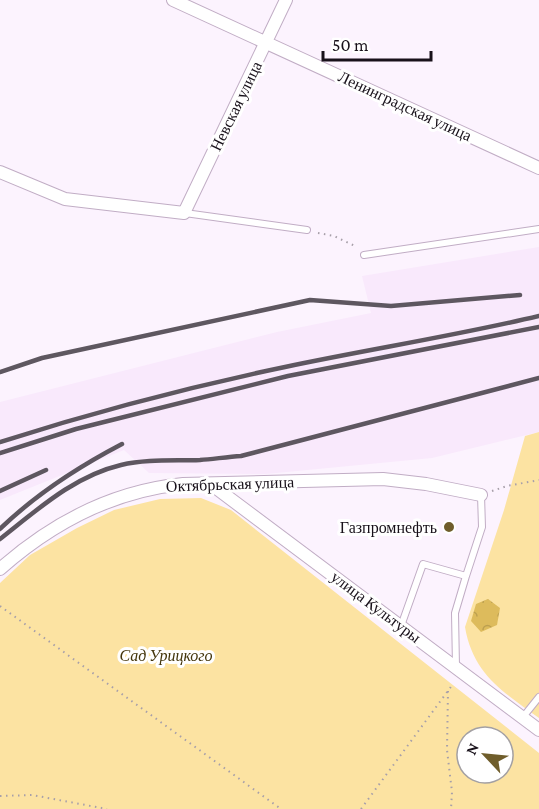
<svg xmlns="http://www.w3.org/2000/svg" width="539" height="809" viewBox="0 0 539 809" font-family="'Crimson Pro',serif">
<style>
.built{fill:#f9e9fc}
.green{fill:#fce3a2;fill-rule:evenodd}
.forest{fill:url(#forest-crowns)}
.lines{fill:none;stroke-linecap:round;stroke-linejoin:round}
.service-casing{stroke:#c1adc5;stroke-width:8}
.minor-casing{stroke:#c1adc5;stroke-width:14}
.path{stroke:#a79fa9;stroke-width:2;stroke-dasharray:1.5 4.5;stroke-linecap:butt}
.service{stroke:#fff;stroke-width:6}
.minor{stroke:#fff;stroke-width:12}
.rail{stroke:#5e5760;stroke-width:4.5}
.poi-dot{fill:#6f5d2b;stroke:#fff;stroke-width:2}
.labels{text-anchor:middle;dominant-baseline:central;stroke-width:6;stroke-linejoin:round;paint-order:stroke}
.street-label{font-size:16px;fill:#18111a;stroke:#fff}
.poi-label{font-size:16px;fill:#18111a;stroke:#fff;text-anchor:end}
.park-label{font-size:16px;font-style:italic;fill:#43350b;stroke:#fff}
</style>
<defs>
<pattern id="forest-crowns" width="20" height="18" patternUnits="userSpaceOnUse" patternTransform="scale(1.5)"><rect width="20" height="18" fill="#ddbb5c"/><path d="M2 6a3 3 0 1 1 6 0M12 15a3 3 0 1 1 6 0" fill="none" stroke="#bda04f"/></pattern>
</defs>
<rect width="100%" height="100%" fill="#fcf3fe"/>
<path class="built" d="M539,247v185l-107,26 -166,16 -117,-1 -25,-23 -124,50v-98l277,-70 94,-19 -9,-37z"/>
<path class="green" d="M539,432v286c-36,-26 -66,-44 -74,-91l39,-117 21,-74z
M201,498l30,12 308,243v56h-539v-226l30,-28 47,-27 37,-18 46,-11zM467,737h36v36h-36z"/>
<path class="forest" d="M488,599l12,9 -3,17 -16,7 -10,-11 5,-17z"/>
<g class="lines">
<g class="service-casing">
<path id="service" d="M185,213l122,17
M364,255l175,-26
M466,576l16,-49 -1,-32
M401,626l22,-62 43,12 -11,37 1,54
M523,717l16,-20"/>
</g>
<g class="minor-casing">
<path id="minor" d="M173,0l366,168
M0,172l65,27 119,14 102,-213
M212,485l327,245
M0,569c52,-46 113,-78 183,-85l200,-5 43,5 55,11"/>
</g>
<path class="path" d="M318,233l16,3 23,11
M492,491l15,-5 32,-6
M0,606l281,203
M448,691l-1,59 5,42 -1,17
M0,796l32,-1 75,14
M361,809l92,-125"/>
<use href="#service" class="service"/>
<use href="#minor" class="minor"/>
<path class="rail" d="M0,372l42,-14 268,-58 81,6 129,-11
M0,442c94,-30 189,-55 285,-75 85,-18 170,-31 254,-51
M0,453l76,-24 212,-53 251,-49
M0,491l46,-21
M0,529c36,-35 78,-62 122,-85
M0,539c37,-29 74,-63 121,-74 26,-6 53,-4 79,-5 13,-1 27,-3 41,-4l298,-78"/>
</g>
<circle class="poi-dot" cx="449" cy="527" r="6"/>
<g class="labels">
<g class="street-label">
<text transform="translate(236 106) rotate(-64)">Невская улица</text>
<text transform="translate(405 106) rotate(25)">Ленинградская улица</text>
<text transform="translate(230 484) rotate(-2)">Октябрьская улица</text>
<text transform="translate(376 607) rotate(37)">улица Культуры</text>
</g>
<g class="poi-label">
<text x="437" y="527">Газпромнефть</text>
</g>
<g class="park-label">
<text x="166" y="655">Сад Урицкого</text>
</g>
</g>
<g transform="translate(485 755) rotate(296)"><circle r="28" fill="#ffffff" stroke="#a3a0a3" stroke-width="1.5"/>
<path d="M0-4.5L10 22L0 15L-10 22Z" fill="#6f5d2b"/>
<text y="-9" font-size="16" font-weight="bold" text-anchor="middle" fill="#18111a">N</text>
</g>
<path d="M323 51v9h108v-9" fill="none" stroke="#18111a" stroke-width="3"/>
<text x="332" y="51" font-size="18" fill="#18111a" stroke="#ffffff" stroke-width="4.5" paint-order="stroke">50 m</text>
</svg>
